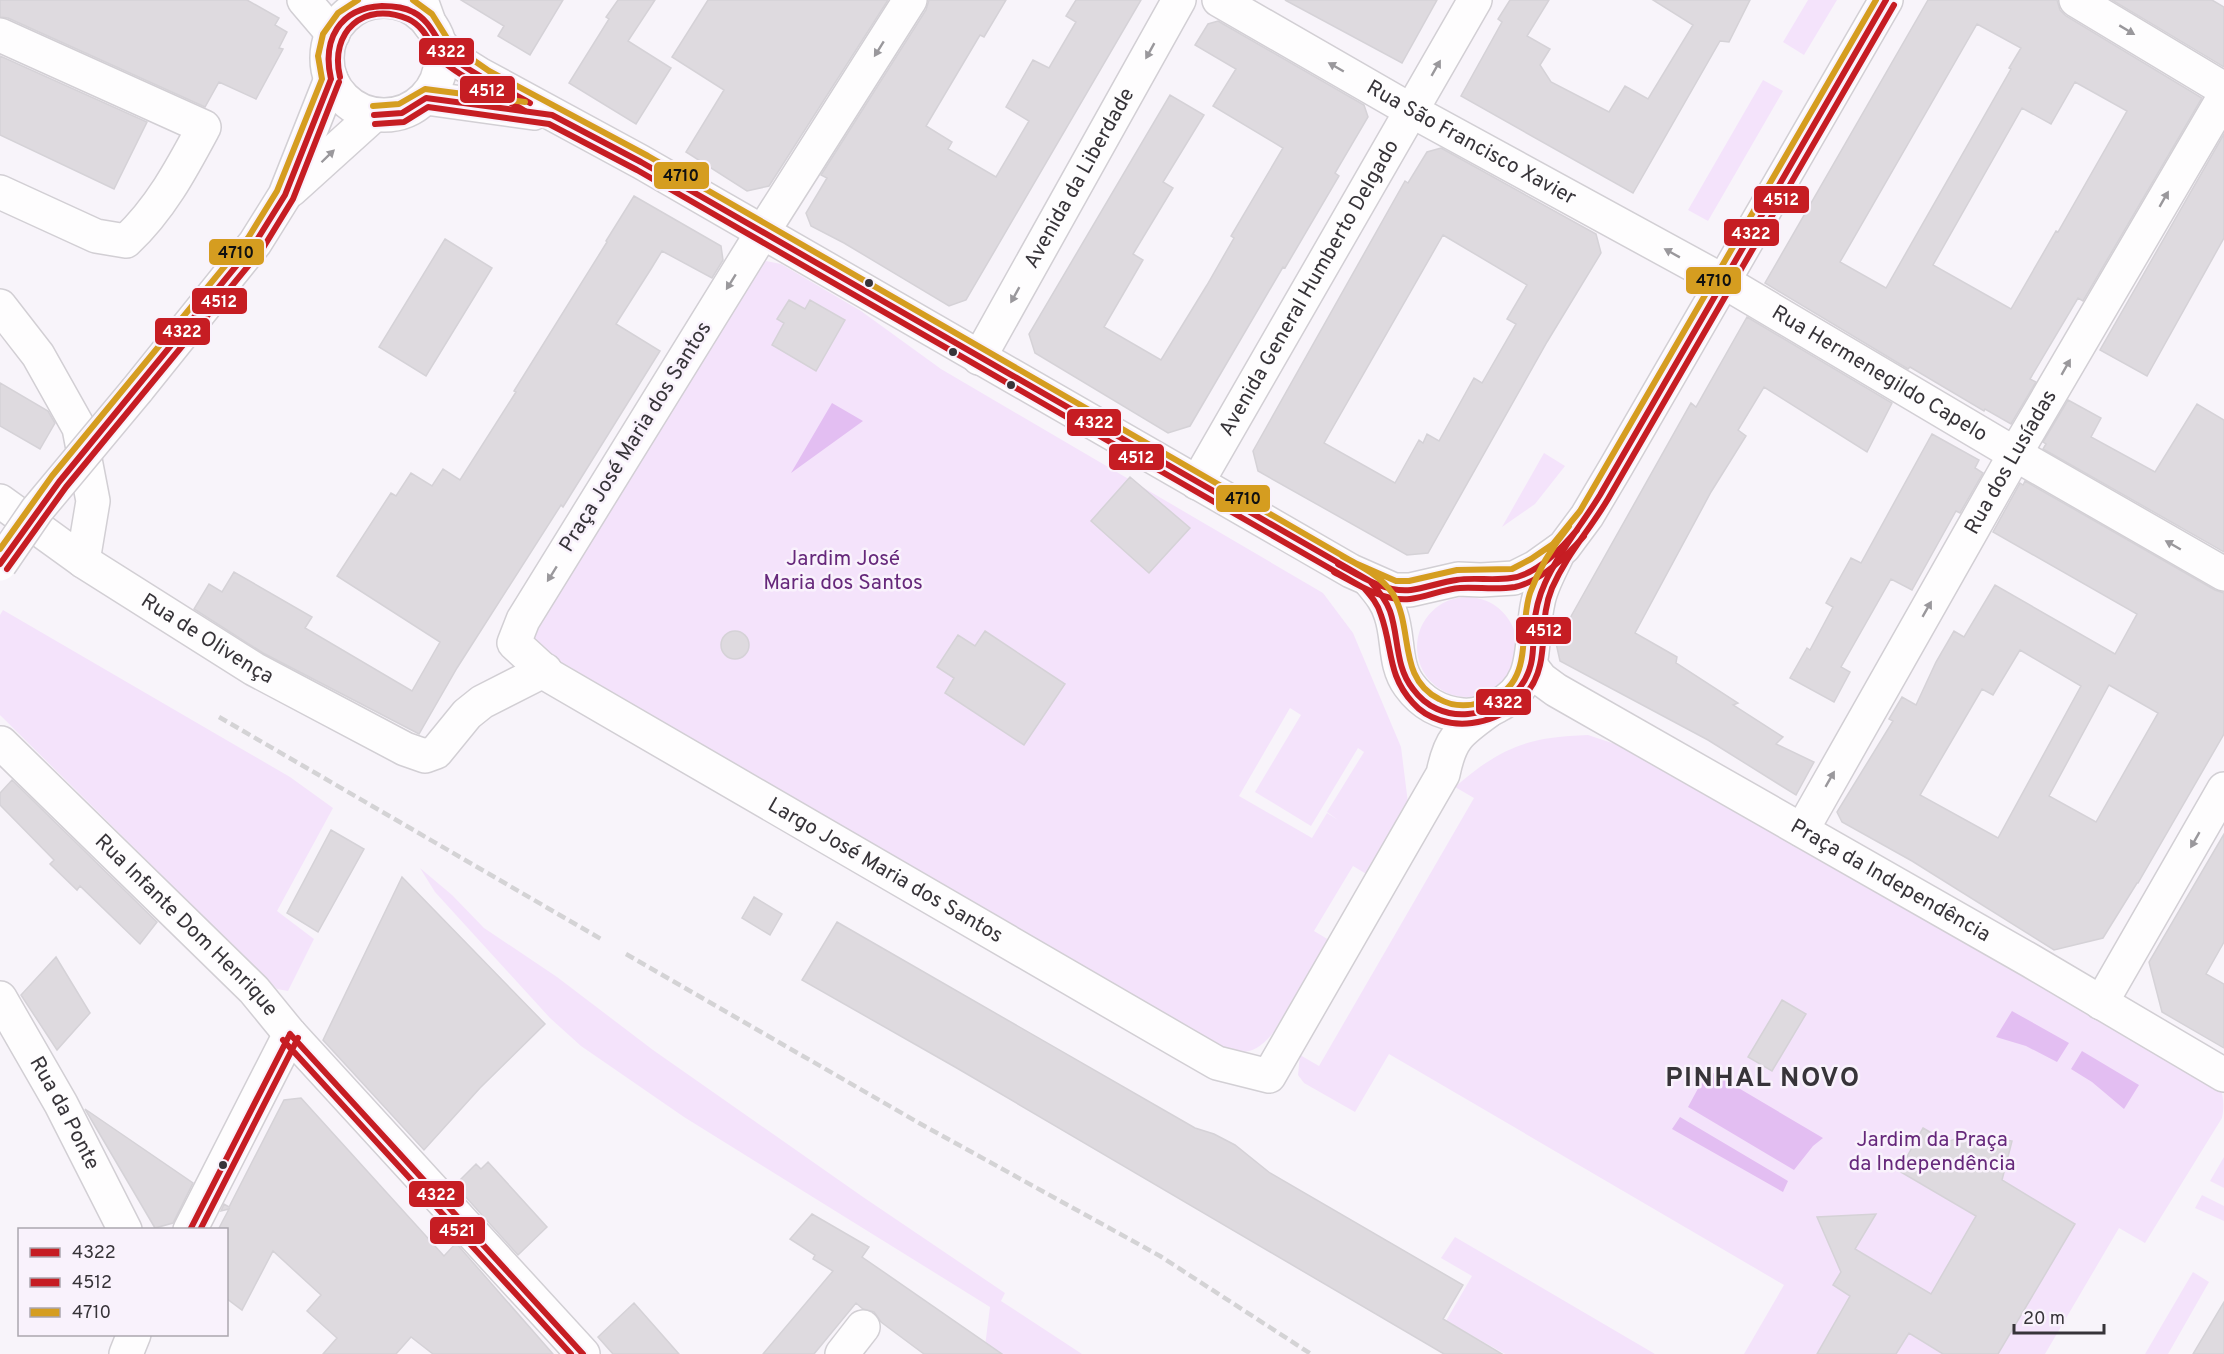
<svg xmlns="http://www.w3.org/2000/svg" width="2224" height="1354" viewBox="0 0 2224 1354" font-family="Overpass,sans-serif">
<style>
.green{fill:#f4e3fb;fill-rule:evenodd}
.water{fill:#e3bef2}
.building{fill:#dedadf;stroke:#d5d2d7;stroke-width:1.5;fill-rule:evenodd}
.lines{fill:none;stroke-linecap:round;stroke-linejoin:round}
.minor-casing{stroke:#d2cfd4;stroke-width:36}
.major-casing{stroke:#d2cfd4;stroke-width:36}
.minor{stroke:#fefdfe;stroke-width:33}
.major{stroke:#fefdfe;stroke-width:33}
.rail{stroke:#d4d3d5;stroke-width:4.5;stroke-dasharray:9 4.5;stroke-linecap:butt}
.major-bridge-casing{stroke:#d2cfd4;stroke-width:36;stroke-linecap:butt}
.major-bridge{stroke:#fefdfe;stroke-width:33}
.bus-1-casing{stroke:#f9f2fc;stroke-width:10}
.bus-2-casing{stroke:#f9f2fc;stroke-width:10}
.bus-3-casing{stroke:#f9f2fc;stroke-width:10}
.bus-4-casing{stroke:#f9f2fc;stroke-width:10}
.bus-1{stroke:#c61d23;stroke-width:6}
.bus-2{stroke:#c61d23;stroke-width:6}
.bus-3{stroke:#d59d20;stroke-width:6}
.bus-4{stroke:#c61d23;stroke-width:6}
.oneway{fill:#9a989c}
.bus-dot{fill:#373439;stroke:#f9f2fc;stroke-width:2}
.labels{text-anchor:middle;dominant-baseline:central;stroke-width:5;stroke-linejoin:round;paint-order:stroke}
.street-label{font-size:21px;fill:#373439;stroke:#f9f2fc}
.park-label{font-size:21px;fill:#66287b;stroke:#f9f2fc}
.district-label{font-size:27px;font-weight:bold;letter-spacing:1.5px;fill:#373439;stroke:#f9f2fc}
.line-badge{stroke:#f9f2fc;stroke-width:2}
.badge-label{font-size:16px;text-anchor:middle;font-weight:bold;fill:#fff}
.pale-badge-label{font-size:16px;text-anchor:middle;font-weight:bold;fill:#111}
</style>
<rect width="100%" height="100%" fill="#f8f4fa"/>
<path class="green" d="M1808,0h29l-33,55 -21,-13z
M1763,80l20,11 -75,130 -20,-11z
M766,261l15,3 80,47 80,58 382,224 30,40 48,114 7,56 -40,72 -15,-9 -39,65 15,9 -56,93c-24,29 -39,20 -68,5l-660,-381 -14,-20 226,-366zM1290,708l11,7 -46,77 56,34 47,-78 6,4 -37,60 11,8 -11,-7 -15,25 -73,-42z
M1544,453l21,13 -30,38 -33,23z
M1417 647a50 50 0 1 1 100 0a50 50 0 1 1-100 0Z
M3,610l287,167 43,31 -56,103 37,28 -26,52 -11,-2 -277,-274v-100z
M1588,735l30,10 602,342c4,10 4,21 2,31l-77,125 -26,-15 -74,126h-301l40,-69 -395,-231 -34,58 -51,-29 -6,-8 2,-20 19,11 155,-268 -19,-11c46,-40 73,-50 133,-52z
M420,868l32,27 32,33 73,49 96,73 210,147 142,96 -4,8 81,53h-98l6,-47 -306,-190 -103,-71 -31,-28 -115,-126z
M2224,1157v31l-14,-7z
M2202,1195l22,11v15l-29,-13z
M1455,1237l200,117h-150l-59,-33 26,-45 -31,-18z
M2193,1272l16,10 -41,72h-23z"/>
<path class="water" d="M832,403l31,18 -72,52z
M2012,1011l57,32 -12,19 -31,-16 -30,-9z
M2082,1051l57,34 -15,24 -32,-27 -21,-13z
M1708,1070l115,68 -10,8 -19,24 -106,-63z
M1680,1117l108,64 -5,11 -111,-63z"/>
<path class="building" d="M0,0h247l32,18 -4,7 12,7 -8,16 4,1 -27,50 -37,-17 -14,25 -197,-89 -8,-1z
M461,0h102l-33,55 -32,-19 6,-10z
M618,0h37l-27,41 43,27 -35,56 -67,-41 40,-64 -3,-2z
M708,0h180l-119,186 -22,5 -61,-39 38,-62 -52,-33z
M929,0h77l-22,37 -4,-2 -54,91 26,16 -4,7 48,28 33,-56 -23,-14 27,-47 16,8 27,-46 -10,-6 10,-16h65l-175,300 -17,6 -105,-63 -33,-17 -5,-13 21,-35 -6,-3 105,-165z
M1285,0h152l-35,63z
M1510,0h39l-22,36 23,13 -10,16 11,17 58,30 16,-26 23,13 45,-74 -40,-25h97l-21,42 -9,-1 -87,152 -172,-97 41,-74 -4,-3z
M1928,0h129l3,10 6,6 136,82 -119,203 -5,-3 -48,81 6,3 -25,42 -26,-15 -1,2 -74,-44 -2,2 -143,-86zM1977,24l44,24 -12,20 2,1 -125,219 -46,-26zM2075,82l52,29 -69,121 -2,-1 -45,78 -78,-44 89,-157 29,16z
M2112,0h100l12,7v60z
M1218,21l146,84 4,12 -33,56 4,3 -54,92 -2,-1 -93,159 -22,7 -133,-80 -6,-19 141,-239 34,20 -41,67 10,6 -40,66 10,6 -39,67 57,33 46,-75 27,-47 -3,-2 52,-88 -70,-42 23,-37 -41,-24 13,-21z
M0,56l147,66 -33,67 -114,-54z
M2224,134v104l-77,138 -47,-26z
M1441,148l155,86 5,19 -54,89 -119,211 -21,2 -149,-84 -5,-20 152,-270 3,2 19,-31zM1443,235l84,50 -20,34 9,5 -34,59 -8,-5 -35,63 -12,-7 -4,9 -4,-3 -24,43 -71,-40z
M634,196l87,50 2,14 -11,18 -50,-27 -11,18 -35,55 44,27 -97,156 -2,-2 -104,163 -38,66 -156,-81 -69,-44 15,-25 13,8 12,-20 78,45 -7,11 107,63 28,-49 -103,-66 54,-83 5,3 15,-23 21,13 11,-17 17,11 56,-88 -2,-1 93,-149 -1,-1z
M445,239l47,29 -66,108 -47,-29z
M789,300l16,9 5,-9 35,20 -29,51 -44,-26 12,-22 -7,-4z
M1747,317l145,86 -25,49 -103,-65 -26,43 8,6 -35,56 -76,141 42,24 -1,6 62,40 -5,2 50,32 -7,7 38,18 -18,33 -88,-55 -148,-79 -4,-18 135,-240 5,4z
M0,383l48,28 7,12 -15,26 -40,-23z
M2068,400l33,18 -10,19 64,35 42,-68 27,16v132l-181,-103 3,-5 -3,-2z
M1932,434l47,26 -4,8 8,5 -23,40 -4,-2 -44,79 -21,-11 -50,88 9,5 -16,30 -44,-24 17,-30 3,2 23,-43 -7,-4 25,-45 10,5z
M1130,477l60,51 -41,45 -58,-52z
M2025,481l190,109 9,3v141l-86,149h-1l-34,55 -49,12 -142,-89 -70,-39 -5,-10 56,-91 -4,-2 13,-22 14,8 20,-43 18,-31 10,6 31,-52 120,69 22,-40 -144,-82 27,-49 3,2zM2020,650l61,36 -83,152 -78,-43 62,-106 11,6zM2109,685l49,28 -62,109 -47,-26z
M721 645a14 14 0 1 1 28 0a14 14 0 1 1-28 0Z
M985,631l80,53 -41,61 -79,-52 9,-15 -17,-11 21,-32 17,11z
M12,780l145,142 -17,22 -60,-58 -3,4 -27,-26 4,-4 -54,-55v-12z
M331,830l33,19 -46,83 -31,-19z
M2224,834v108l-18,32 18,10v64l-62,-36 -13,-50z
M402,877l143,147 -65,64 -56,62 -101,-110z
M754,897l28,17 -12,21 -28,-17z
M837,922l358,206 19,6 21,11 35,28 193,112 -20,34 59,35h-58l-489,-287 -153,-87z
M56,957l34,56 -33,37 -36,-55z
M1782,1000l24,14 -34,57 -24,-14z
M301,1098l143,158 12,-13 97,111h-120l-22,-17 -15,17h-73l14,-16 -30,-27 14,-16 -48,-44 -31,59 -16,-12v-68h-8l11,-21 -8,2 3,-7 5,3 55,-107z
M85,1109l108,74 -20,40 -18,5z
M1923,1128l24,14 17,-6 14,-1 34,6 -10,39 73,44 -77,130h-55l-34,-21 -13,21h-79l33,-58 -17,-11 8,-13 -24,-55 59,-3 -21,35 76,45 45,-78 -77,-45z
M488,1162l59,65 -29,28 -63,-70 21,-21 5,5z
M812,1214l57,33 -7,10 140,97h-78l-43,-32 -7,-10 -11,-3 -7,-6 -42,51h-51l70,-83 -20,-12 2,-4 -25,-16z
M2224,1302v52h-31z
M634,1303l45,51h-66l-15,-17z"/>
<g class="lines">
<g class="minor-casing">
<g id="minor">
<path d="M421,0l9,25"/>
<path id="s1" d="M910,0l-148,233 -239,387 -9,23 36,33 634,368 33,19 52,13 174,-302c7,-35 15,-41 44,-62"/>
<path id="s2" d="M1219,0l193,111 311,170 292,173 209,120"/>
<path d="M2076,0l148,89"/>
<path d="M383,1v-1"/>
<path d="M0,35l204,92c-22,41 -43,81 -78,114l-30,-5 -96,-44"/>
<path d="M0,306l38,49 41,73 14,73 -10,60"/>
<path id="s3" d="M979,358l200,-358"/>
<path id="s4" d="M1197,483l278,-483"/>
<path id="s5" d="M0,501l83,60 171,108 151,80 20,7 11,-4 31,-38 15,-12 63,-32"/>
<path id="s6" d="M1,743l253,247 36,44 293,320"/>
<path id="s7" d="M1802,830l213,-376 209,-357"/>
<path id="s8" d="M0,998l61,106 64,126"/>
<path d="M2101,1003l123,-214"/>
<path d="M190,1230l100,-196"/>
<path d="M126,1354l8,-20"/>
<path d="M842,1354l21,-27"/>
</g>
</g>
<g class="major-casing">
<g id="major">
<path d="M304,0l29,34"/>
<circle cx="384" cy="58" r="57"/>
<path d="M438,42l14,15 27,17 162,88 710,409 43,19h16l48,-11 23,1 33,-2 22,-11 28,-20 23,-31 29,-49 270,-467"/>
<path d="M426,98l108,15"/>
<path d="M291,190l83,-75"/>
<path d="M137,390l118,-147 30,-48 46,-116"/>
<path d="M1370,581c9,11 17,20 21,34 8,23 3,50 18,70 13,18 31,28 53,30 12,1 25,-3 35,-9 44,-22 32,-65 41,-104 3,-17 14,-35 21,-51"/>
<path id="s9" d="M1531,666l10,13 15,11 475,271 193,114"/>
</g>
</g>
<use href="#minor" class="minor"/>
<use href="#major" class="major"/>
<path class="rail" d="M219,717l382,222
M626,954l293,169 241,133 151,98"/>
<g class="major-bridge-casing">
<path id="major-bridge" d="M0,564l37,-54 100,-120"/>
</g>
<use href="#major-bridge" class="major-bridge"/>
<g class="bus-1-casing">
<path id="bus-1" d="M331,79c-9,-39 8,-71 51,-73 11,0 22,1 31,6 20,10 23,31 38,44 23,20 53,32 79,47
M374,115l28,-2 24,-15 126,17 89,47 729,419c8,9 16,19 20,30 9,26 5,56 23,78 13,18 33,27 55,25 29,-2 56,-21 63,-50 3,-12 2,-25 3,-37 1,-15 4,-29 11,-44 15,-33 36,-57 55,-88l286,-495
M0,564l59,-82 196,-239 30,-48 46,-116
M1338,564c22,12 47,29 73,26 15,-2 30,-8 45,-10 18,-3 37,1 55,-2 25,-3 51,-30 66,-48
M290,1034l293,320
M190,1230l100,-196"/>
</g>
<g class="bus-2-casing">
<path id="bus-2" d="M340,77c-11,-45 24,-77 68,-58 20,9 23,31 38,45 24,19 53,31 79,47
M375,124l29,-2 24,-15 121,17 88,46 727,418c7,8 14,16 17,27 12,33 6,60 32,88 14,16 38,23 59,20 32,-4 61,-26 68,-58 6,-26 1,-51 12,-77 15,-34 37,-57 56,-89l286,-494
M7,569l59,-82 197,-239 30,-49 46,-117
M1334,572c23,12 49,30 76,27 17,-2 33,-10 50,-11 18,-1 37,2 55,-1 25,-5 53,-32 69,-51"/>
</g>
<g class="bus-3-casing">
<path id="bus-3" d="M413,0l19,14 15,24 9,10 33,23 159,85 707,407 41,18h13l48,-11 55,-1 19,-10 22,-15 27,-33 296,-511
M373,106l26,-2 26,-15 100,13
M0,549l52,-73 196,-238 29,-47 45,-112 -4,-23 5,-22 15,-21 20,-13
M1342,556c19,10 39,20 51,38 21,35 4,84 46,105 14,8 28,8 44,3 54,-15 34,-69 47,-109 9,-25 22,-46 39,-67"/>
</g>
<g class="bus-4-casing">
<path id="bus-4" d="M283,1040l288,314
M200,1230l98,-192"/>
</g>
<use href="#bus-1" class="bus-1"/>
<use href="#bus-2" class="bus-2"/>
<use href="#bus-3" class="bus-3"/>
<use href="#bus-4" class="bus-4"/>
</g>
<defs><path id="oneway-solid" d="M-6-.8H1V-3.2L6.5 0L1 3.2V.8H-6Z" transform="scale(1.5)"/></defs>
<g class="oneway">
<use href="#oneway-solid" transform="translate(2127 30) rotate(31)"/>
<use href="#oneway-solid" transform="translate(879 49) rotate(122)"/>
<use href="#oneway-solid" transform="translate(1150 51) rotate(119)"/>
<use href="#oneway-solid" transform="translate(1336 67) rotate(-150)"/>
<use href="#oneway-solid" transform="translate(1436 68) rotate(-60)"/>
<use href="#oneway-solid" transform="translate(328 156) rotate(-44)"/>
<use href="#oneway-solid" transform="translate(2164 199) rotate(-60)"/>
<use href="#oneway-solid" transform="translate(1672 253) rotate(-151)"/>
<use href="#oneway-solid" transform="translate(731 282) rotate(122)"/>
<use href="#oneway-solid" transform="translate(1015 295) rotate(119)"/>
<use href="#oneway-solid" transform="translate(2066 367) rotate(-60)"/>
<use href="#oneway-solid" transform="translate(2173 545) rotate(-150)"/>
<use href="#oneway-solid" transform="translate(552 574) rotate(122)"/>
<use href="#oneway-solid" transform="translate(1927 609) rotate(-60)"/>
<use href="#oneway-solid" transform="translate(1830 779) rotate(-60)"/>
<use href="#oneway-solid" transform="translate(2195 840) rotate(120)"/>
</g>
<g class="bus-dot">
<circle cx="869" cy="283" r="5"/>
<circle cx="953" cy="352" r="5"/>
<circle cx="1011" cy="385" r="5"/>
<circle cx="223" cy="1165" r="5"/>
</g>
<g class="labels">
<g class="street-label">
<text stroke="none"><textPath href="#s2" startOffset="290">Rua São Francisco Xavier</textPath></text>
<text stroke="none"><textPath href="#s3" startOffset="206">Avenida da Liberdade</textPath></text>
<text stroke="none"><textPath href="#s4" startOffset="225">Avenida General Humberto Delgado</textPath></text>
<text stroke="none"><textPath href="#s2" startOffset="759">Rua Hermenegildo Capelo</textPath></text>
<text transform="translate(636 437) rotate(-58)">Praça José Maria dos Santos</text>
<text stroke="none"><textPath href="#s7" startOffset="423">Rua dos Lusíadas</textPath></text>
<text stroke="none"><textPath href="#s5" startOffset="249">Rua de Olivença</textPath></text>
<text stroke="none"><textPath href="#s1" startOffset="1192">Largo José Maria dos Santos</textPath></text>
<text stroke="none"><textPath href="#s9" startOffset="420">Praça da Independência</textPath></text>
<text stroke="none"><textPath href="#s6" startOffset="260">Rua Infante Dom Henrique</textPath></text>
<text stroke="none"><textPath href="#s8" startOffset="132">Rua da Ponte</textPath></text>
</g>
<g class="park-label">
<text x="843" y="559">Jardim José<tspan x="843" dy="24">Maria dos Santos</tspan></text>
<text x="1932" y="1140">Jardim da Praça<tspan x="1932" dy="24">da Independência</tspan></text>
</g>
<g class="district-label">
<text x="1763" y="1079">PINHAL NOVO</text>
</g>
</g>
<g class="line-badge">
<rect x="418" y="37" width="57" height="29" rx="6" fill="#c61d23"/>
<rect x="459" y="75" width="57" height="29" rx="6" fill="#c61d23"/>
<rect x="653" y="161" width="57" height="29" rx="6" fill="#d59d20"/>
<rect x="1753" y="185" width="57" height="29" rx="6" fill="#c61d23"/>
<rect x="1723" y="218" width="57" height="29" rx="6" fill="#c61d23"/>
<rect x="208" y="238" width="57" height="28" rx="6" fill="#d59d20"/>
<rect x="1685" y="266" width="57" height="29" rx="6" fill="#d59d20"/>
<rect x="191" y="287" width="57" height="28" rx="6" fill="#c61d23"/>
<rect x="154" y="317" width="57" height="29" rx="6" fill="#c61d23"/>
<rect x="1066" y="408" width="56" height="29" rx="6" fill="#c61d23"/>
<rect x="1108" y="443" width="57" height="28" rx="6" fill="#c61d23"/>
<rect x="1215" y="484" width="56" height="29" rx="6" fill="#d59d20"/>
<rect x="1515" y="616" width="57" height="29" rx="6" fill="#c61d23"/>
<rect x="1475" y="688" width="57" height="28" rx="6" fill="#c61d23"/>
<rect x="408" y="1180" width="57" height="28" rx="6" fill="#c61d23"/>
<rect x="429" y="1216" width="57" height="29" rx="6" fill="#c61d23"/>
</g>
<g class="badge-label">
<text x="446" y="57">4322</text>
<text x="487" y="96">4512</text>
<text x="1781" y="205">4512</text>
<text x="1751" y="239">4322</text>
<text x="219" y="307">4512</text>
<text x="182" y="337">4322</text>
<text x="1094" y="428">4322</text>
<text x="1136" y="463">4512</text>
<text x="1544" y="636">4512</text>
<text x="1503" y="708">4322</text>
<text x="436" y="1200">4322</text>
<text x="457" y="1236">4521</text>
</g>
<g class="pale-badge-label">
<text x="681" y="181">4710</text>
<text x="236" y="258">4710</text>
<text x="1714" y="286">4710</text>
<text x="1243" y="504">4710</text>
</g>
<rect x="18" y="1228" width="210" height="108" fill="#f9f2fc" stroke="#aba6ae" stroke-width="1.5"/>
<rect x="30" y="1248" width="30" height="9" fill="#c61d23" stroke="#aba6ae" stroke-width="1.5"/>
<text x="72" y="1258" font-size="18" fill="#373439">4322</text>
<rect x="30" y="1278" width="30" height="9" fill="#c61d23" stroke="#aba6ae" stroke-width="1.5"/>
<text x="72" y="1288" font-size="18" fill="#373439">4512</text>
<rect x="30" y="1308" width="30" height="9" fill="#d59d20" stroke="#aba6ae" stroke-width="1.5"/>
<text x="72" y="1318" font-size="18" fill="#373439">4710</text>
<path d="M2014 1324v9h90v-9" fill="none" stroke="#373439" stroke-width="3"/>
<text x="2023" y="1324" font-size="18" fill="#373439" stroke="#f9f2fc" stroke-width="4.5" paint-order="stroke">20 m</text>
</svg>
